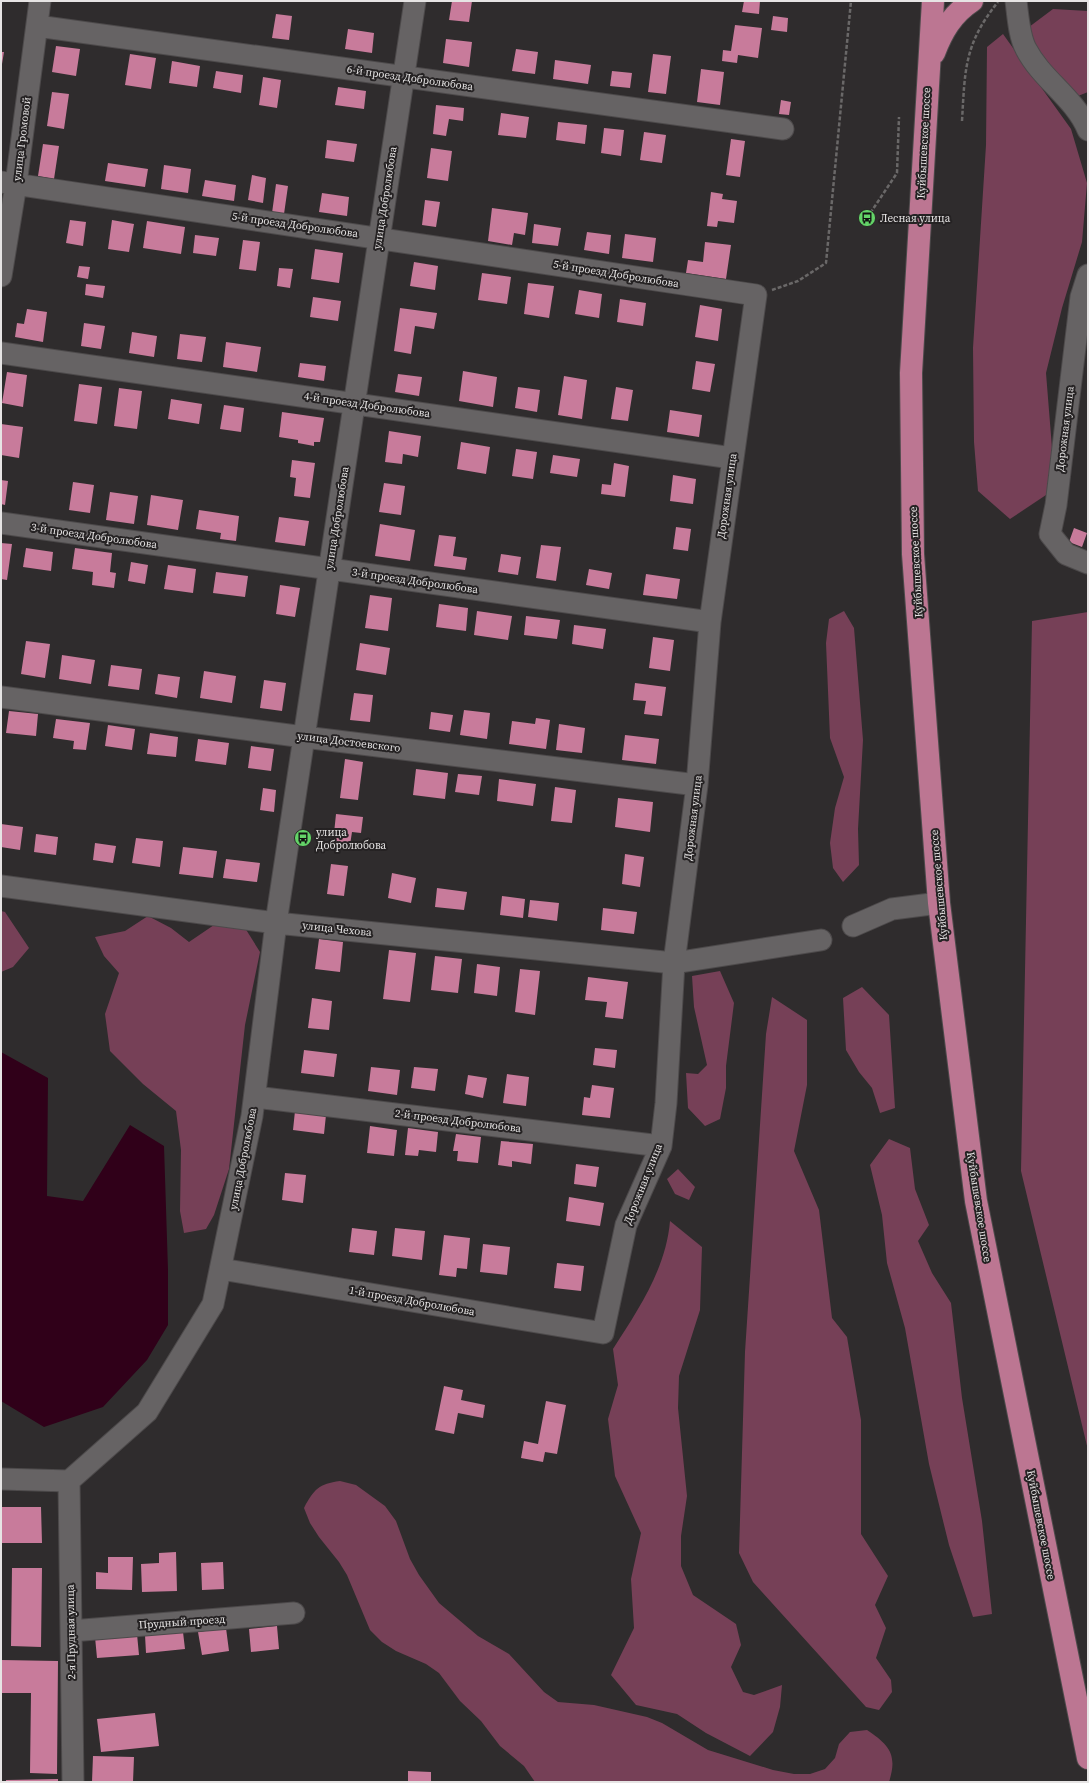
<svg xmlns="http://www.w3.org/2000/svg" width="1089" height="1783" viewBox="0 0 1089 1783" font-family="'Source Serif 4',serif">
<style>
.green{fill:#764057}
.water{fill:#300019}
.building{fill:#c87b9b}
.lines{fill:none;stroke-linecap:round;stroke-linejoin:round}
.minor-casing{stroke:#4d4a4b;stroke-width:23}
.highway-casing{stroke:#4d4a4b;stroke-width:24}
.path{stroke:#6a6868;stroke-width:2.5;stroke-dasharray:4 2;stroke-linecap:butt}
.minor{stroke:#666364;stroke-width:21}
.highway{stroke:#bc7692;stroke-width:22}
.labels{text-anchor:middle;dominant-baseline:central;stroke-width:4;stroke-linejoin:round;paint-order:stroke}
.street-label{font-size:11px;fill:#e6e4e4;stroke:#252223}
.poi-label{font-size:11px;fill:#e6e4e4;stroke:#252223;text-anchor:start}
</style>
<rect width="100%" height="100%" fill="#2f2c2d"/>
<path class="green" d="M1053,9l35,2v81l-10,4 -41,-44 -8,-25z
M1003,34l68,95 16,54 -5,59 -20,66 -16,65 6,75 -3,45 -39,26 -32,-28 -4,-49 -1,-94 13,-203 1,-98z
M844,611l10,17 9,112 -5,89 1,36 -16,17 -10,-14 -3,-25 5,-35 9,-31 -14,-39 -4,-95 3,-24z
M1088,612v838l-67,-279 11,-550z
M1,911l4,1 24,36 -16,19 -12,5z
M148,916l23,12 18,14 25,-17 31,3 15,24 -15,73 -16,144 -15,46 -8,14 -22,4 -4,-22 1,-61 -5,-39 -33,-27 -33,-33 -5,-37 14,-41 -15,-17 -9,-19 30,-6z
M720,971l14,32 -8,63v22l-6,31 -15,7 -17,-18 -2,-35 12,1 9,-9 -13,-58 -2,-31z
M862,987l27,28 6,93 -15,5 -8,-25 -13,-16 -13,-22 -3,-52z
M772,997l35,23v65l-13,66 25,59 13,108 15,19 14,83v114l27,42 -13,29 11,23 -10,30 15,22 1,12 -13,18 -13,-3 -113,-125 -14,-29 6,-201 21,-318z
M889,1139l21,9 5,41 14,36 -11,16 14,32 19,30 11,95 20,123 10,93 -19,3 -24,-72 -20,-81 -24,-136 -18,-65 -5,-48 -12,-50z
M678,1169l17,18 -6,13 -14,-6 -8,-15z
M670,1221l32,26 -2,63 -21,66 -1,32 9,88 -6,40v30l12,29 43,29 5,21 -10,22 12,25 11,3 28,-10 -2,22 -7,25 -23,24 -44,-23 -29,-19 -41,-9 -25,-30 23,-47 -3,-49 10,-46 -26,-57 -7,-57 10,-34 -5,-36c25,-39 53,-80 57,-128z
M340,1481l16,4 29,21 11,15 14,38 9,16 20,28 39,33 31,18 35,38 14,10 36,3 53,12 15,6 46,27 65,20 21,4h16l15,-5 10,-11 4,-14 11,-12 17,-2c22,15 31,24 22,52h-354l-11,-16 -24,-20 -19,-25 -21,-20 -21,-28 -13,-9 -30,-13 -14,-9 -12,-12 -23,-55 -8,-13 -20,-25 -9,-14 -6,-15c10,-19 15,-24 36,-27z"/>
<path class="water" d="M1,1052l47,26 -1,118 36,5 47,-76 34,21 4,124v55l-21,35 -44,47 -59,20 -43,-26z"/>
<path class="building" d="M452,1h20l-3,21 -20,-2z
M744,1h16l-1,13 -17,-2z
M276,14l16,2 -3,24 -17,-2z
M773,16l15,2 -1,14 -16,-2z
M735,25l27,3 -4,30 -20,-3 -1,8 -15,-2 1,-11 8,1z
M348,29l26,4 -2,20 -27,-4z
M446,39l26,3 -3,25 -26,-4z
M56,46l24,3 -4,27 -24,-4z
M516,49l22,3 -3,22 -23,-3z
M1,52h3l-2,12h-1z
M130,54l26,4 -5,31 -26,-4z
M653,54l18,2 -5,38 -18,-2z
M555,60l36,5 -3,19 -35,-5z
M172,61l28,5 -3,21 -28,-4z
M701,69l23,3 -4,33 -23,-3z
M216,71l27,4 -2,18 -28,-5z
M612,71l20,2 -2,15 -20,-2z
M263,77l18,3 -4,28 -18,-3z
M338,87l28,4 -2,18 -29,-4z
M52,92l17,2 -5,35 -17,-3z
M781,100l10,2 -2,13 -10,-1z
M436,105l28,3 -1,13 -14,-2 -3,17 -13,-2z
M501,113l28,4 -3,21 -28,-3z
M558,122l29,3 -2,19 -29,-4z
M604,128l20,2 -3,26 -20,-3z
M644,132l22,3 -4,28 -22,-3z
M731,139l14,2 -5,36 -14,-2z
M327,140l30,4 -3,18 -29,-4z
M43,144l16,2 -5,33 -16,-3z
M431,148l21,3 -4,30 -21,-3z
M108,163l40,6 -3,18 -40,-6z
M164,165l27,4 -3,24 -27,-4z
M252,175l14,3 -3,25 -15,-3z
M205,180l31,5 -2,16 -32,-5z
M276,184l12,2 -4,28 -12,-1z
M711,192l12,2 -1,5 15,2 -3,22 -16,-2 -1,6 -10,-1z
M322,193l27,4 -2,19 -28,-4z
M425,200l15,2 -4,25 -14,-2z
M492,208l36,5 -3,22 -11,-2 -2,12 -24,-4z
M70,220l16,2 -3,24 -17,-3z
M112,220l22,4 -5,28 -21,-3z
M147,221l38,6 -4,27 -38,-6z
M534,224l27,4 -3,18 -26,-3z
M587,232l24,3 -2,19 -25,-4z
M625,234l31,4 -3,24 -31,-4z
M195,235l24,3 -3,18 -23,-3z
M243,240l17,2 -4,29 -17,-2z
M705,242l26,3 -5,34 -40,-6 2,-13 15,2z
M315,249l28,4 -4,30 -28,-4z
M414,262l24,4 -3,24 -25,-4z
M79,266l11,1 -2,12 -11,-2z
M279,268l14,1 -3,19 -13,-2z
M482,273l29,4 -4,27 -29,-4z
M528,283l26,3 -5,32 -25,-4z
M86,284l19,2 -2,12 -18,-3z
M579,290l23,4 -3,24 -24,-4z
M313,297l28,4 -3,20 -28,-4z
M620,299l26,4 -3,23 -26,-4z
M700,305l22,4 -4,32 -23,-4z
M400,308l37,5 -3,16 -19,-3 -4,28 -17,-3z
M27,309l20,3 -4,30 -28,-5 2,-14 7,1z
M84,323l21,3 -4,23 -20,-3z
M132,332l25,4 -3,21 -25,-4z
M180,334l26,3 -4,25 -25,-3z
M226,342l35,5 -4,25 -34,-5z
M696,361l19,3 -5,28 -18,-3z
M300,363l26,3 -2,15 -26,-4z
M463,371l34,6 -4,30 -34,-6z
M7,372l20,3 -4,32 -21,-4z
M398,374l24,3 -3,19 -24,-4z
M564,376l23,4 -5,39 -24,-4z
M79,384l23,3 -5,37 -23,-3z
M518,387l22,3 -3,22 -22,-4z
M616,387l17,3 -5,31 -17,-2z
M119,388l23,3 -5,38 -23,-3z
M171,399l31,5 -3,20 -31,-5z
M224,405l20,3 -3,24 -21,-3z
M670,410l32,5 -3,22 -32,-5z
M282,412l42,6 -4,24h-6v4l-16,-3v-3l-19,-3z
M1,424l22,3 -4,31 -18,-3z
M389,431l32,5 -3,21 -15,-3 -1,10 -17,-2z
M461,442l29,5 -4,27 -29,-5z
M516,449l21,3 -4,27 -21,-3z
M553,455l27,4 -3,18 -27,-4z
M292,460l23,3 -5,35 -16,-2 2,-18 -6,-1z
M614,463l15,3 -4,31 -24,-3 1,-10 9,1z
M673,475l23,4 -3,25 -23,-3z
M1,480l7,1 -3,24 -4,-1z
M73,482l21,3 -4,28 -21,-3z
M384,483l21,3 -4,29 -22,-3z
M110,492l28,4 -4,28 -28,-4z
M151,495l32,5 -5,30 -31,-5z
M199,510l40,6 -3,25 -16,-2 1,-6 -25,-4z
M279,517l30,4 -4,25 -30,-4z
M380,524l35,6 -5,31 -35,-5z
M676,527l15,2 -3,22 -15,-2z
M1074,528l13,5 -5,14 -13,-5z
M439,535l17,2 -3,19 14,2 -2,12 -31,-4z
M1,543l11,1 -5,36 -6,-1z
M541,545l20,2 -5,34 -20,-3z
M26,548l27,4 -2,19 -28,-4z
M75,548l37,5 -2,19 6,1 -2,15 -22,-3 1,-13 -21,-3z
M501,554l20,3 -3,18 -20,-3z
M131,562l17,3 -3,19 -17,-3z
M168,565l28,4 -3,24 -29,-4z
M589,569l23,4 -3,16 -23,-4z
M216,572l32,4 -3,21 -32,-4z
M646,574l34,5 -3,20 -34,-4z
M280,585l20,3 -5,29 -19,-3z
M370,595l22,3 -4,33 -23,-3z
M439,604l29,4 -2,23 -30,-4z
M477,611l35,5 -4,24 -34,-5z
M526,616l34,4 -3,19 -33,-4z
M574,625l32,4 -3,20 -31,-5z
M653,637l21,3 -4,31 -21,-3z
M26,641l24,3 -5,34 -24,-4z
M360,643l30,5 -4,27 -30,-5z
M62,655l33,5 -4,24 -32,-5z
M111,665l31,4 -3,21 -31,-4z
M204,671l32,5 -4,27 -32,-5z
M158,674l22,3 -3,21 -22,-4z
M264,680l22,3 -4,28 -22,-3z
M635,683l31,4 -4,29 -18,-2 2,-13 -13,-1z
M354,693l19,2 -3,27 -20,-2z
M464,710l26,3 -3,26 -27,-4z
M9,711l29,3 -2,22 -30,-3z
M431,712l22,3 -3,17 -21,-3z
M536,718l14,2 -4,29 -37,-5 3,-23 23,3z
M56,719l34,4 -4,27 -13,-1 1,-8 -21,-3z
M559,724l26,4 -3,25 -26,-3z
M108,725l27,4 -3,21 -27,-4z
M150,733l28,4 -2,20 -29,-3z
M625,735l34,4 -3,25 -34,-4z
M198,739l31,4 -3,22 -31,-4z
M251,746l23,3 -3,22 -23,-3z
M345,759l18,3 -5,38 -18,-2z
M416,769l32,4 -3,26 -32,-4z
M458,774l24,2 -3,19 -24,-3z
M499,779l37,5 -3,22 -36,-5z
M555,787l21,3 -4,33 -21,-2z
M263,788l13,2 -2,22 -14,-2z
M618,798l35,4 -3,30 -35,-5z
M336,814l27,3 -2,16 -9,-1 -2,13 -17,-2z
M1,824l22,3 -3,23 -19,-3z
M36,834l22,3 -2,18 -22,-3z
M136,838l27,3 -3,26 -28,-4z
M95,843l21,3 -3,17 -20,-3z
M183,847l34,4 -4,27 -34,-4z
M625,854l19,3 -4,30 -18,-3z
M226,859l34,4 -3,19 -34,-4z
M331,864l17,2 -4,30 -17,-2z
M392,873l24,5 -5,25 -23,-5z
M437,888l30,4 -3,18 -29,-3z
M502,896l23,3 -2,19 -23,-3z
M530,900l29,3 -2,18 -29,-4z
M603,908l34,4 -3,22 -33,-4z
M319,939l24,3 -3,30 -25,-3z
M389,950l27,3 -6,49 -27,-3z
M435,956l27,3 -4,34 -27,-3z
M477,964l23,3 -3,29 -23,-3z
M520,969l20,2 -5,44 -20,-3z
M588,977l40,5 -5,37 -18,-2 2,-15 -22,-2z
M312,998l20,3 -3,29 -21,-2z
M595,1048l22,2 -2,18 -22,-3z
M304,1050l33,4 -3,23 -33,-4z
M371,1067l29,3 -3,25 -29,-4z
M414,1067l24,2 -3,22 -24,-3z
M507,1074l22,3 -3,29 -23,-3z
M468,1075l19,3 -4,20 -18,-4z
M592,1085l22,3 -4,30 -28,-3 2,-18 6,1z
M295,1111l31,4 -2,19 -31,-4z
M370,1126l27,4 -3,26 -27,-3z
M408,1128l30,4 -2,20 -17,-2 -1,6 -13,-1z
M456,1134l25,3 -3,26 -21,-2 1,-10h-5z
M501,1141l32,3 -2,20 -19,-3v6l-14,-2z
M576,1164l23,3 -3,20 -22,-3z
M285,1173l21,2 -3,28 -21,-3z
M569,1197l35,6 -4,23 -34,-5z
M352,1228l25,3 -3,24 -25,-3z
M395,1228l30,3 -3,29 -30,-4z
M444,1235l26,3 -3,31 -10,-1 -1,9 -17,-2z
M483,1244l27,3 -3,28 -27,-3z
M557,1263l27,3 -3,25 -27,-3z
M444,1386l19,4 -2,10 24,5 -2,13 -25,-5 -4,21 -19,-4z
M546,1401l20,4 -9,49 -12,-2 -2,10 -22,-4 3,-17 14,3z
M1,1507h40l1,36h-41z
M176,1552l1,39 -35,1 -1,-28 18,-1v-10z
M108,1557h25l-1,33 -36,-1v-17l12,1z
M223,1562l1,27 -22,1 -1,-27z
M12,1568h30l-1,79 -30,-1z
M277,1626l2,23 -28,3 -2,-23z
M226,1628l3,23 -27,4 -4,-23z
M183,1632l2,17 -39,4 -1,-18z
M137,1634l2,21 -42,3 -2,-21z
M1,1660l57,1 -1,113 -27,-1 1,-80h-30z
M155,1713l4,33 -58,6 -4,-33z
M93,1756l41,1 -1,25h-41z
M408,1771l23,1v10h-23z
M58,1779v3h-52v-2z
M332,1781h12v1h-12z"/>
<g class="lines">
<g class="minor-casing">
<path id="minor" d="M1016,1c2,15 3,35 10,48 16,31 49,49 62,81
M37,26l746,103
M1,182l755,113 -46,327 -13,163 -23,178 -8,140 -5,43 -35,79 -23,108 -382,-64
M1088,275l-7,22 -25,208 -6,29 16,20 22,9
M1,276l15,-92 24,-183
M1,353l731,105
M1,523l709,99
M1,697l303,40 393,48
M1,886l275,37 398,40 147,-23
M853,926l39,-17 47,-6
M255,1097l406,49
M1,1479l68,2
M69,1481l78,-69 66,-108 39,-188 24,-193 139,-922
M69,1481l4,301
M71,1631l223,-18"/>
</g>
<g class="highway-casing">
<path id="highway" d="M933,1l-22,372 2,181 26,349 37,298 112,557
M934,53c8,-21 18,-39 38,-52"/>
</g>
<path class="path" d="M962,121c3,-51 2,-77 36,-119
M867,218l30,-45 2,-56
M772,290l26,-9 28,-18 25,-262"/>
<use href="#minor" class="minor"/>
<use href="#highway" class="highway"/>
</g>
<defs>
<g id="bus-disc" transform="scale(0.9)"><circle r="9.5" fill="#64d468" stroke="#252223"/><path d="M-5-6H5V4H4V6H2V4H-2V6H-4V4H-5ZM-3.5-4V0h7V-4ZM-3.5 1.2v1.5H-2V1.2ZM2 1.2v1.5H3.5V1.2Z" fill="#111"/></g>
</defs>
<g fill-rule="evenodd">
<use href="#bus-disc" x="867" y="218"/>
<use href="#bus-disc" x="303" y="838"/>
</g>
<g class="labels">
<g class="street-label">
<text transform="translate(410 78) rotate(8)">6-й проезд Добролюбова</text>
<text transform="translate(22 139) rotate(-83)">улица Громовой</text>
<text transform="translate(924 143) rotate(-87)">Куйбышевское шоссе</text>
<text transform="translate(385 198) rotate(-81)">улица Добролюбова</text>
<text transform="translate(295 225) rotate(8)">5-й проезд Добролюбова</text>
<text transform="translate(616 274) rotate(9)">5-й проезд Добролюбова</text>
<text transform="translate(367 405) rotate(8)">4-й проезд Добролюбова</text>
<text transform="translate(1065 429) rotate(-83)">Дорожная улица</text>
<text transform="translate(727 496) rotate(-82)">Дорожная улица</text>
<text transform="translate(337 518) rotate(-81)">улица Добролюбова</text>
<text transform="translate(94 536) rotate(8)">3-й проезд Добролюбова</text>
<text transform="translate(916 562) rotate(-93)">Куйбышевское шоссе</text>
<text transform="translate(415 581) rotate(8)">3-й проезд Добролюбова</text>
<text transform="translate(349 742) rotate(7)">улица Достоевского</text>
<text transform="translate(693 818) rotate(-83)">Дорожная улица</text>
<text transform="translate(939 885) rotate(-95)">Куйбышевское шоссе</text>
<text transform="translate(337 929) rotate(6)">улица Чехова</text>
<text transform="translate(458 1121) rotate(7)">2-й проезд Добролюбова</text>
<text transform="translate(243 1159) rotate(-79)">улица Добролюбова</text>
<text transform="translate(643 1184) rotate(-68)">Дорожная улица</text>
<text transform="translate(979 1207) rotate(81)">Куйбышевское шоссе</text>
<text transform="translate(412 1301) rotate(10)">1-й проезд Добролюбова</text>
<text transform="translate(1041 1525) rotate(79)">Куйбышевское шоссе</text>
<text transform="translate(182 1622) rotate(-4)">Прудный проезд</text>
<text transform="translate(71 1632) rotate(-91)">2-я Прудная улица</text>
</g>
<g class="poi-label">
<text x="880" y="218">Лесная улица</text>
<text x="316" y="832">улица<tspan x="316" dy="13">Добролюбова</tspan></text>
</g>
</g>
<rect width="1089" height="1783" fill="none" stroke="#e6e4e4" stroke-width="4"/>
</svg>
